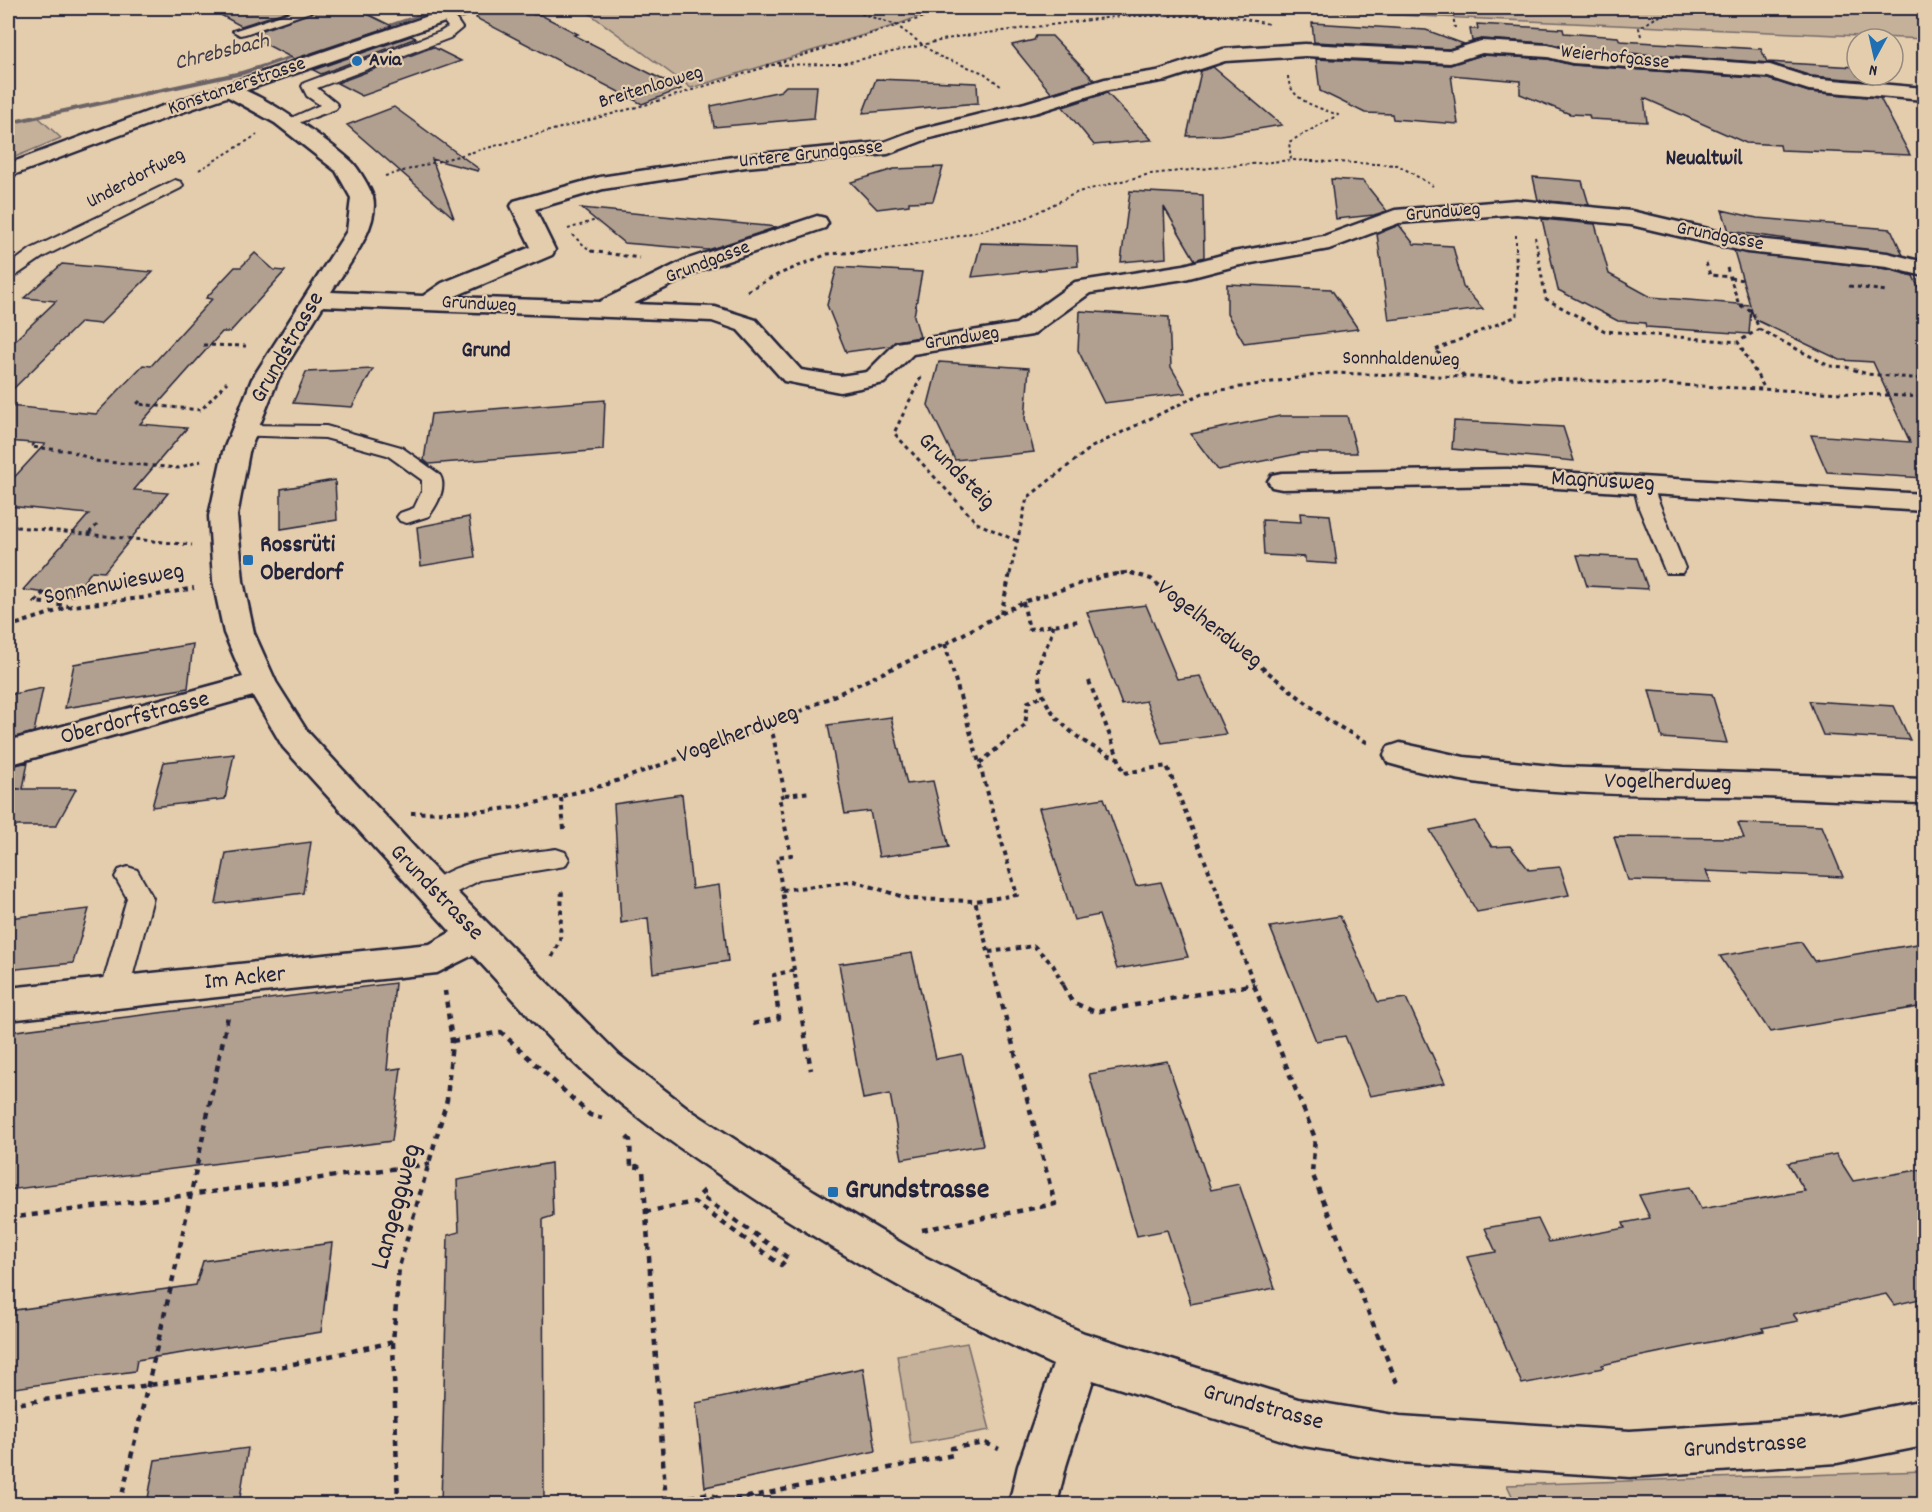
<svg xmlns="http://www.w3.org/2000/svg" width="1932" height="1512" viewBox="0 0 1932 1512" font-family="Dekko,sans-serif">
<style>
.green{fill:#c5b19a;stroke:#746a6a;stroke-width:1.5}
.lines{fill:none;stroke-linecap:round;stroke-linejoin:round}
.stream{fill:#6c6366;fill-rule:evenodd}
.building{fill:#b1a08f;stroke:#22223b;stroke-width:1.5}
.lane-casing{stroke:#22223b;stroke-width:4}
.street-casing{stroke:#22223b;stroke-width:5}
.secondary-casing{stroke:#22223b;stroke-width:5}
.path-far3{stroke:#22223b;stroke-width:2;stroke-dasharray:3 3;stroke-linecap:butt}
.path-far2{stroke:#22223b;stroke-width:3;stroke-dasharray:4 4;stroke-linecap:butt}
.path-far1{stroke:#22223b;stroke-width:4;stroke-dasharray:4.5 4.5;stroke-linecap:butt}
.path{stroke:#22223b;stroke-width:4.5;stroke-dasharray:6 6;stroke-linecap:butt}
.lane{fill:#e4cdad;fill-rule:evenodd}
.street{fill:#e4cdad;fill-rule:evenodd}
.secondary{fill:#e4cdad;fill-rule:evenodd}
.poi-dot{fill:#1f6fb2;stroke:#e4cdad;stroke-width:2}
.labels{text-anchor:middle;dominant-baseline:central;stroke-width:4.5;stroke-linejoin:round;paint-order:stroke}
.far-street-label{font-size:20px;fill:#22223b;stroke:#e4cdad}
.far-poi-label{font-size:20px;font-weight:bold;fill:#22223b;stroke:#e4cdad;text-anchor:start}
.far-water-label{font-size:22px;font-style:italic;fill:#413d4d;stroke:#e4cdad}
.far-quarter-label{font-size:22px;font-weight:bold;fill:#22223b;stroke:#e4cdad}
.far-neighbourhood-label{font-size:22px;font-weight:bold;fill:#22223b;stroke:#e4cdad}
.street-label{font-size:24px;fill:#22223b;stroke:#e4cdad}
.poi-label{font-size:24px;font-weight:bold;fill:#22223b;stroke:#e4cdad;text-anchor:start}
.near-poi-label{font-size:28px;font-weight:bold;fill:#22223b;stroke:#e4cdad;text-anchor:start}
.near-street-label{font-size:28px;fill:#22223b;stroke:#e4cdad}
</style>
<rect width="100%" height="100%" fill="#e4cdad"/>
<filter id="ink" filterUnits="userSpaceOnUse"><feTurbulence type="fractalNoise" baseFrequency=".0167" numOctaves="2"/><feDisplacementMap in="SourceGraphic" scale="12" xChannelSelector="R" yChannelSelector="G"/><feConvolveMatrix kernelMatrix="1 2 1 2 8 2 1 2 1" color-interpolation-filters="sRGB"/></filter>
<g filter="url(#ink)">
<path class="green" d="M582,8h359l-45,17 -205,63z
M1290,8h634v31l-638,-29z
M38,117l23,21 -53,22v-36z
M967,1343l23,87 -79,14 -14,-89z
M1924,1471v33h-408l-9,-19z"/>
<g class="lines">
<path class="stream" d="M437,8h8l-69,23 -5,-1z
M302,52l5,1 -64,22 -235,50v-4l233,-50z"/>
</g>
<path class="building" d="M208,8h89l-56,18z
M324,8h31l37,18 -98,33 -40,-21 5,-2 -5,-3z
M481,8h38l15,7 5,-1 39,20 -4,1 107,54 -39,15 -166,-86z
M1312,23l114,7 38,14 -15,5 -135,-7z
M1477,24l86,5 1,4 54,4 2,4 141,8 6,13 90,5v8h10l4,6 -60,-5 -41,-13 -198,-14 -24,-6 -67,-4 -9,2 -2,-12h8z
M411,36l5,2 -95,36 -8,-4z
M1036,36h16l42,44 -43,13 -39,-48 22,-5z
M433,47l28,14 -99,35 -25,-13z
M1482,55l66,4 24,6 196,14 41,13 71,6 30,57 -129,-5 -1,-5 -34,-2 -102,-45 3,24 -57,-3 -1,-4 -19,-1 -50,-20v-13l-69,-6 7,49 -65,-5 -1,-5 -27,-1 -45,-22 -4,-32 134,6z
M1213,67l69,58 -61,10 -34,1 14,-65z
M876,79l101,4 1,20 -115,10z
M786,86h31l-3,32 -100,9 -3,-21 70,-15z
M1107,93l45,47 -58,5 -31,-38z
M394,107l85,62 -1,2 -46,-12 22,59 -107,-93z
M943,167l-10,34 -24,1v3l-32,4 -26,-27 43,-13z
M1533,177l49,4 7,24 -51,-5z
M1331,179l32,2 24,30 -13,4 -38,4z
M1130,191l73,4 1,62 -9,3 -31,-53 2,51 -45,4z
M581,208l196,19 -69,23 -84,-7z
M1722,210l35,8 134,11 12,26 -174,-24z
M1542,219l53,5 14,50 42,23 99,8 -16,-54 153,18 26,7 11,23v179l-97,-6 -16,-37 99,7 -37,-80 -33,-2 -86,-41 -3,-11 -2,26 -103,-7 -1,-4 -27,-2 -60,-31z
M1399,225l15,19 39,2 10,41 20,22 -94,11 -12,-86z
M981,243l96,3 1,20 -106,11z
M255,253l19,17 11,1 -55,61h-8l-82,92 47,4 -53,62 34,3 -64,79 -12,-1 -20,25 -49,-6 66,-76 -81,-8v-22l37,-40 -37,-3v-35l88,8 47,-49 8,1 61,-67 -6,-1 29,-31h6z
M62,264l91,8 -53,52 -19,-2 -73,72v-47l48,-46 -32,-3z
M837,267l85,5 -8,44 6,21 -24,4 -6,5 -44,6 -19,-47z
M1227,284l104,5 27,40 -114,14 -17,-29z
M1080,311l89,6 2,50 15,26 -82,10 -26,-53z
M939,362l90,6 -4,51 9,33 -79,8 -27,-55z
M373,369l-21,38 -59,-4 13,-31z
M605,400l-2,50 -174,14 -5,-4 7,-46z
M1280,416h67l10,37h-55l-84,17 -27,-36z
M1454,421l109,6 11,34 -122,-12z
M335,480l2,40 -56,9v-40z
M1300,513l30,2 7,49 -32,-2v-5l-41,-2 -2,-35 39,2z
M469,517l6,40 -54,9 -4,-39z
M1577,555l60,3 11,31 -61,-3z
M1146,605l31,74 23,-3 26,58 -64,9 -16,-42 -24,4 -35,-93z
M193,644l-5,44 -123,20 9,-44z
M43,688l-9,44 -26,7v-44z
M1649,690l63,4 15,49 -65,-5z
M1809,701l85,5 16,34 -87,-5z
M891,717l16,67 26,-3 16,66 -70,10 -9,-46 -25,3 -17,-89z
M234,754l-9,45 -73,8 12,-45z
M28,762l-5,27h53l-20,37h-48v-26l6,-11h7l-13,-1v-21z
M682,794l10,95 27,-4 9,76 -75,12 -5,-55 -27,5 -7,-119z
M1104,798l32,88 25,-4 27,75 -71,12 -18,-54 -25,5 -35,-112z
M1475,821l17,26 18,-1 19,24 31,-3 9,28 -92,17 -47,-82z
M1738,823l84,3 21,51 -137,-6 5,11 -83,-2 -14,-43 130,1z
M311,842l-8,51 -87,11 10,-51z
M89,909l-16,54 -65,7v-52z
M1340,916l38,86 28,-4 39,85 -75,13 -25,-60 -29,5 -46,-114z
M1801,942l13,19 110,-18v63l-154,26 -50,-76z
M912,953l24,106 26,-5 21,91 -81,14 -12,-65 -27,5 -24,-135z
M395,983l-8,87 14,-2 -9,73 -384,49v-158z
M1167,1061l44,129 28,-6 36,104 -84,16 -24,-74 -30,6 -48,-162z
M1836,1154l17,27 71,-12v129l-30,7 -8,-11 -93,20 5,7 -36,7 2,3 -127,26 -35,8 1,3 -81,16 -55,-127 29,-5 -11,-24 53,-9 11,23 76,-14 -2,-5 27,-5 -11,-23 51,-8 11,22 104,-18 -17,-28z
M551,1163l2,53 -10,3 1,285h-103l7,-269 11,-3 -2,-52z
M332,1243l-11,89 -184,28 -2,11 -127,18v-78l188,-26 7,-24z
M863,1368l13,83 -171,36 -9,-84z
M248,1448l-9,56h-92l8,-44z"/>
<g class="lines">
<g class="lane-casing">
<path id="lane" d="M303,8h19l-77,26 -5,1 -7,-4z
M446,11l5,1 11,16 -12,10 -133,50 19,15 2,3 -2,3 -49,18 -7,-4 40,-18 -13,-9 -5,-10 2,-3 136,-51 8,-5 -9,-12z
M175,180l6,2 2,3 -2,3 -138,69 -29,20 -6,1v-12l23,-17z
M242,425l84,1 75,21 38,27c9,12 -2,31 -10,42l-22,7 -7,-2 -3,-4 3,-4 14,-5 8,-17v-11l-35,-25 -62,-17 -90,-3 -3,-4 3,-4z
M1643,478l7,2 35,88 -3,5h-16l-27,-65 -6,-24 3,-4z
M556,849l9,3 4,7 -4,7 -85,14 -44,23 -9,-3 -4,-7c18,-34 98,-39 133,-44z
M128,867l9,3 16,28 -25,95 -4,8 -10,3 -10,-3 -4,-8 27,-95 -12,-21 4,-7z"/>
</g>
<g class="street-casing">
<path id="street" d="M1481,41l67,4 24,6 198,14 41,13 113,10v12l-115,-10 -41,-13 -196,-14 -24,-6 -66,-4 -32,10 -145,-7 -80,5 -58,19 -59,10 -70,22 -108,26 -42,16 -142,13 -143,22 -68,20 20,41 -3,5 -99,42 146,5 86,-42 132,-44 8,2 3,5 -3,5 -124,42 -68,34 82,3 41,13 45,50 39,6 27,-4 29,-29 120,-19 59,-42 109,-17 49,-13 91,-16 71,-26 121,-10 115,11 116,27 140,15 37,9v14l-37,-9 -140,-15 -116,-27 -115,-11 -117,9 -70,26 -94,17 -50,13 -95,14 -58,42 -119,19 -29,29 -44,9 -56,-11 -46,-51 -26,-9 -389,-15 -45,73 -29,73 -12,64 6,65 11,52 22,49 31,49 132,143 180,181 74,57 121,79 109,65 93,47 68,30 214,66 102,17 230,15 207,-14 87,-17v46l-87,17 -207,14 -230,-15 -102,-17 -205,-65 -27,86 -9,38h-48l9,-38 35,-101c-113,-53 -220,-113 -323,-183 -47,-32 -95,-64 -138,-103 -43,-37 -80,-83 -119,-124l-36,18 -429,47v-32l422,-44 21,-12 -168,-185 -30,-51 -245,69v-24l235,-64 -19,-44 -11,-52 -4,-65 14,-64 29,-73 95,-148 4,-33 -15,-27 -61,-48 -52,-29 -3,-4 3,-4c23,-6 110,58 129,76 7,7 18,26 21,35 7,30 -27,71 -42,95l92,4 19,-13 89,-36 -20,-41 3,-5 86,-24 146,-22 138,-13 32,-12 109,-27 80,-24 52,-8 66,-22 82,-5 144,7z
M1508,469l416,25v17l-416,-26 -226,4 -10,-2 -4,-6 4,-6 10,-2z
M1400,743l64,14 98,10 362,12v24c-65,-1 -130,-6 -196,-7 -114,-2 -229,0 -340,-33l-4,-8 4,-8z"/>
</g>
<g class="secondary-casing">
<path id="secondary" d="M452,8h25l-3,4 -300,103 -166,62v-13l152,-57z"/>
</g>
<path class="path-far3" d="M844,8l52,17 42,31 46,17 18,14
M1452,8l3,20
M1641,36l-2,-8 18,-11 31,-9
M766,65l75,-1 115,-27 165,-21h109l39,8
M1288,76c1,25 30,31 50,39l-49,27 2,18
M199,170l58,-35
M385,176l263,-72 305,-96
M568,229l28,-9
M572,235l20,17
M1516,235v17
M1535,237l3,15
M850,252l33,-2 77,-14 62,-16 56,-28 72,-18 141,-14 107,5 35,21"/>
<path class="path-far2" d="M591,251l48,7
M1537,251l9,48 59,32 133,11
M1706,263l4,12 20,2
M1727,268l12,37 13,6 7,18 -21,13 27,47
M1730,278l13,2
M1849,286l37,5
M747,291l32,-17 49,-20 43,-3
M1759,329l70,37 17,1 21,7 57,5
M203,345l43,1
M1464,376l-29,-26 82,-34 -1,-65
M921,377l-27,56 83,90 40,18
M140,401l-3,3 64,6 26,-28
M34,443l-3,4 40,4 24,10 83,7 23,-7
M8,526l184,19
M89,533l8,-8
M1010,574l17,-76 65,-51 111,-54 126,-20 247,7 348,17
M1115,574l14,-2 7,2"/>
<path class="path-far1" d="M1131,573l20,6 178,142 39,22
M44,592l-9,10 33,4
M1023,602l6,27 49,-8
M1001,614l9,-41
M1053,625c-1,16 -13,28 -14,44 -3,43 43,77 79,89
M8,627l64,-21 70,-8 52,-10
M945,644l72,251 -42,6 22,85
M1089,681l35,92 43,-7 88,220
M771,725l14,70 -6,2 12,58 -14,2 17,113
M980,763l45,-38 3,-23 15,-6
M785,795l26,-3
M561,798l3,31
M411,813l74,-2 39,-5 84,-22 163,-59 174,-81 78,-42 81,-26 20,-3
M782,890l72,-9 56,18 65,2
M989,952l45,-6 19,19 11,21
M552,957l8,-17 2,-52
M775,986l-1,-11 20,-5 3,16
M1243,986l11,-2"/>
<path class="path" d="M796,985l15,85
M1063,985l9,17 23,10 156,-27
M1254,985l61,153 -3,35 87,215
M753,1024l26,-6 -4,-33
M452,1041l49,-9 89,83 12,3
M627,1137l3,3 1,28 6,-2 6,4 23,334
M645,1212l49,-10 87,63 7,-7 -88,-63 5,-5
M8,1218l422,-54
M922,1230l133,-26 -58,-219
M8,1405l276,-39 109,-24
M666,1502l43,-9 15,9 229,-47 -1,-7 33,-5 14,6
M120,1504l57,-243 51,-245
M398,1504l-5,-162 6,-75 48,-167 5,-59 -7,-50"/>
<use href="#lane" class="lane"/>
<use href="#street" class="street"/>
<use href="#secondary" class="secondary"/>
</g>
</g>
<g class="poi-dot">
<circle cx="357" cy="61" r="6"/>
<rect x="242" y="554" width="12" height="12" rx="3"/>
<rect x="827" y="1186" width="12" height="12" rx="3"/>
</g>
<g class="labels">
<g class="far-street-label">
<text transform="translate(1615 58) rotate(6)">Weierhofgasse</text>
<text transform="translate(237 87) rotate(-19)">Konstanzerstrasse</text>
<text transform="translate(651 88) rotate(-17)">Breitenlooweg</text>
<text transform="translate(811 155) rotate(-6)">Untere Grundgasse</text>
<text transform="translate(136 179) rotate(-28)">Underdorfweg</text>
<text transform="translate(1443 213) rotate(-5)">Grundweg</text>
<text transform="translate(1720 237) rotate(11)">Grundgasse</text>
<text transform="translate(708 263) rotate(-21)">Grundgasse</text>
<text transform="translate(479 305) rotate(3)">Grundweg</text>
<text transform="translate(962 339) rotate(-9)">Grundweg</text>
<text transform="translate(1401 360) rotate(1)">Sonnhaldenweg</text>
</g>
<g class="far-poi-label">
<text x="369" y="61">Avia</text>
</g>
<g class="far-water-label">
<text transform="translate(222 53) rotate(-14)">Chrebsbach</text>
</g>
<g class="far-quarter-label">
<text x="1704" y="159">Neualtwil</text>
</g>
<g class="far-neighbourhood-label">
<text x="486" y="351">Grund</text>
</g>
<g class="street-label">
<text transform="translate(288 348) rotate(-60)">Grundstrasse</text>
<text transform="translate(956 472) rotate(45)">Grundsteig</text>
<text transform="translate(1603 482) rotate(3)">Magnusweg</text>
<text transform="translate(114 585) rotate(-11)">Sonnenwiesweg</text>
<text transform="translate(1209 625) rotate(38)">Vogelherdweg</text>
<text transform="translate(135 719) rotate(-15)">Oberdorfstrasse</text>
<text transform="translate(738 735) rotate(-21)">Vogelherdweg</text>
<text transform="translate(1668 783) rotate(1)">Vogelherdweg</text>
<text transform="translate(436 893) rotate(46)">Grundstrasse</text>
<text transform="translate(245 979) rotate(-6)">Im Acker</text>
<text transform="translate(1263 1408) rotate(15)">Grundstrasse</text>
<text transform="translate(1745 1447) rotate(-4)">Grundstrasse</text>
</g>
<g class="poi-label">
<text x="260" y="546">Rossrüti<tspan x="260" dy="28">Oberdorf</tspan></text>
</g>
<g class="near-poi-label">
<text x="845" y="1192">Grundstrasse</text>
</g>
<g class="near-street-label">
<text transform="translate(398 1207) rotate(-75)">Langeggweg</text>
</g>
</g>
<rect width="1932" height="1512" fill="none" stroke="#e4cdad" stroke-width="30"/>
<rect x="15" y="15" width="1902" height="1482" fill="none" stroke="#22223b" stroke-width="2" filter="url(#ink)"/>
<g transform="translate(1875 57) rotate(188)"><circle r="28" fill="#e4cdad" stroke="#96897f" stroke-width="1.5"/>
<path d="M0-4.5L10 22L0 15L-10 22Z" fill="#1f6fb2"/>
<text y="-9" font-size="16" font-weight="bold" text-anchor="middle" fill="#22223b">N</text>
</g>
</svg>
